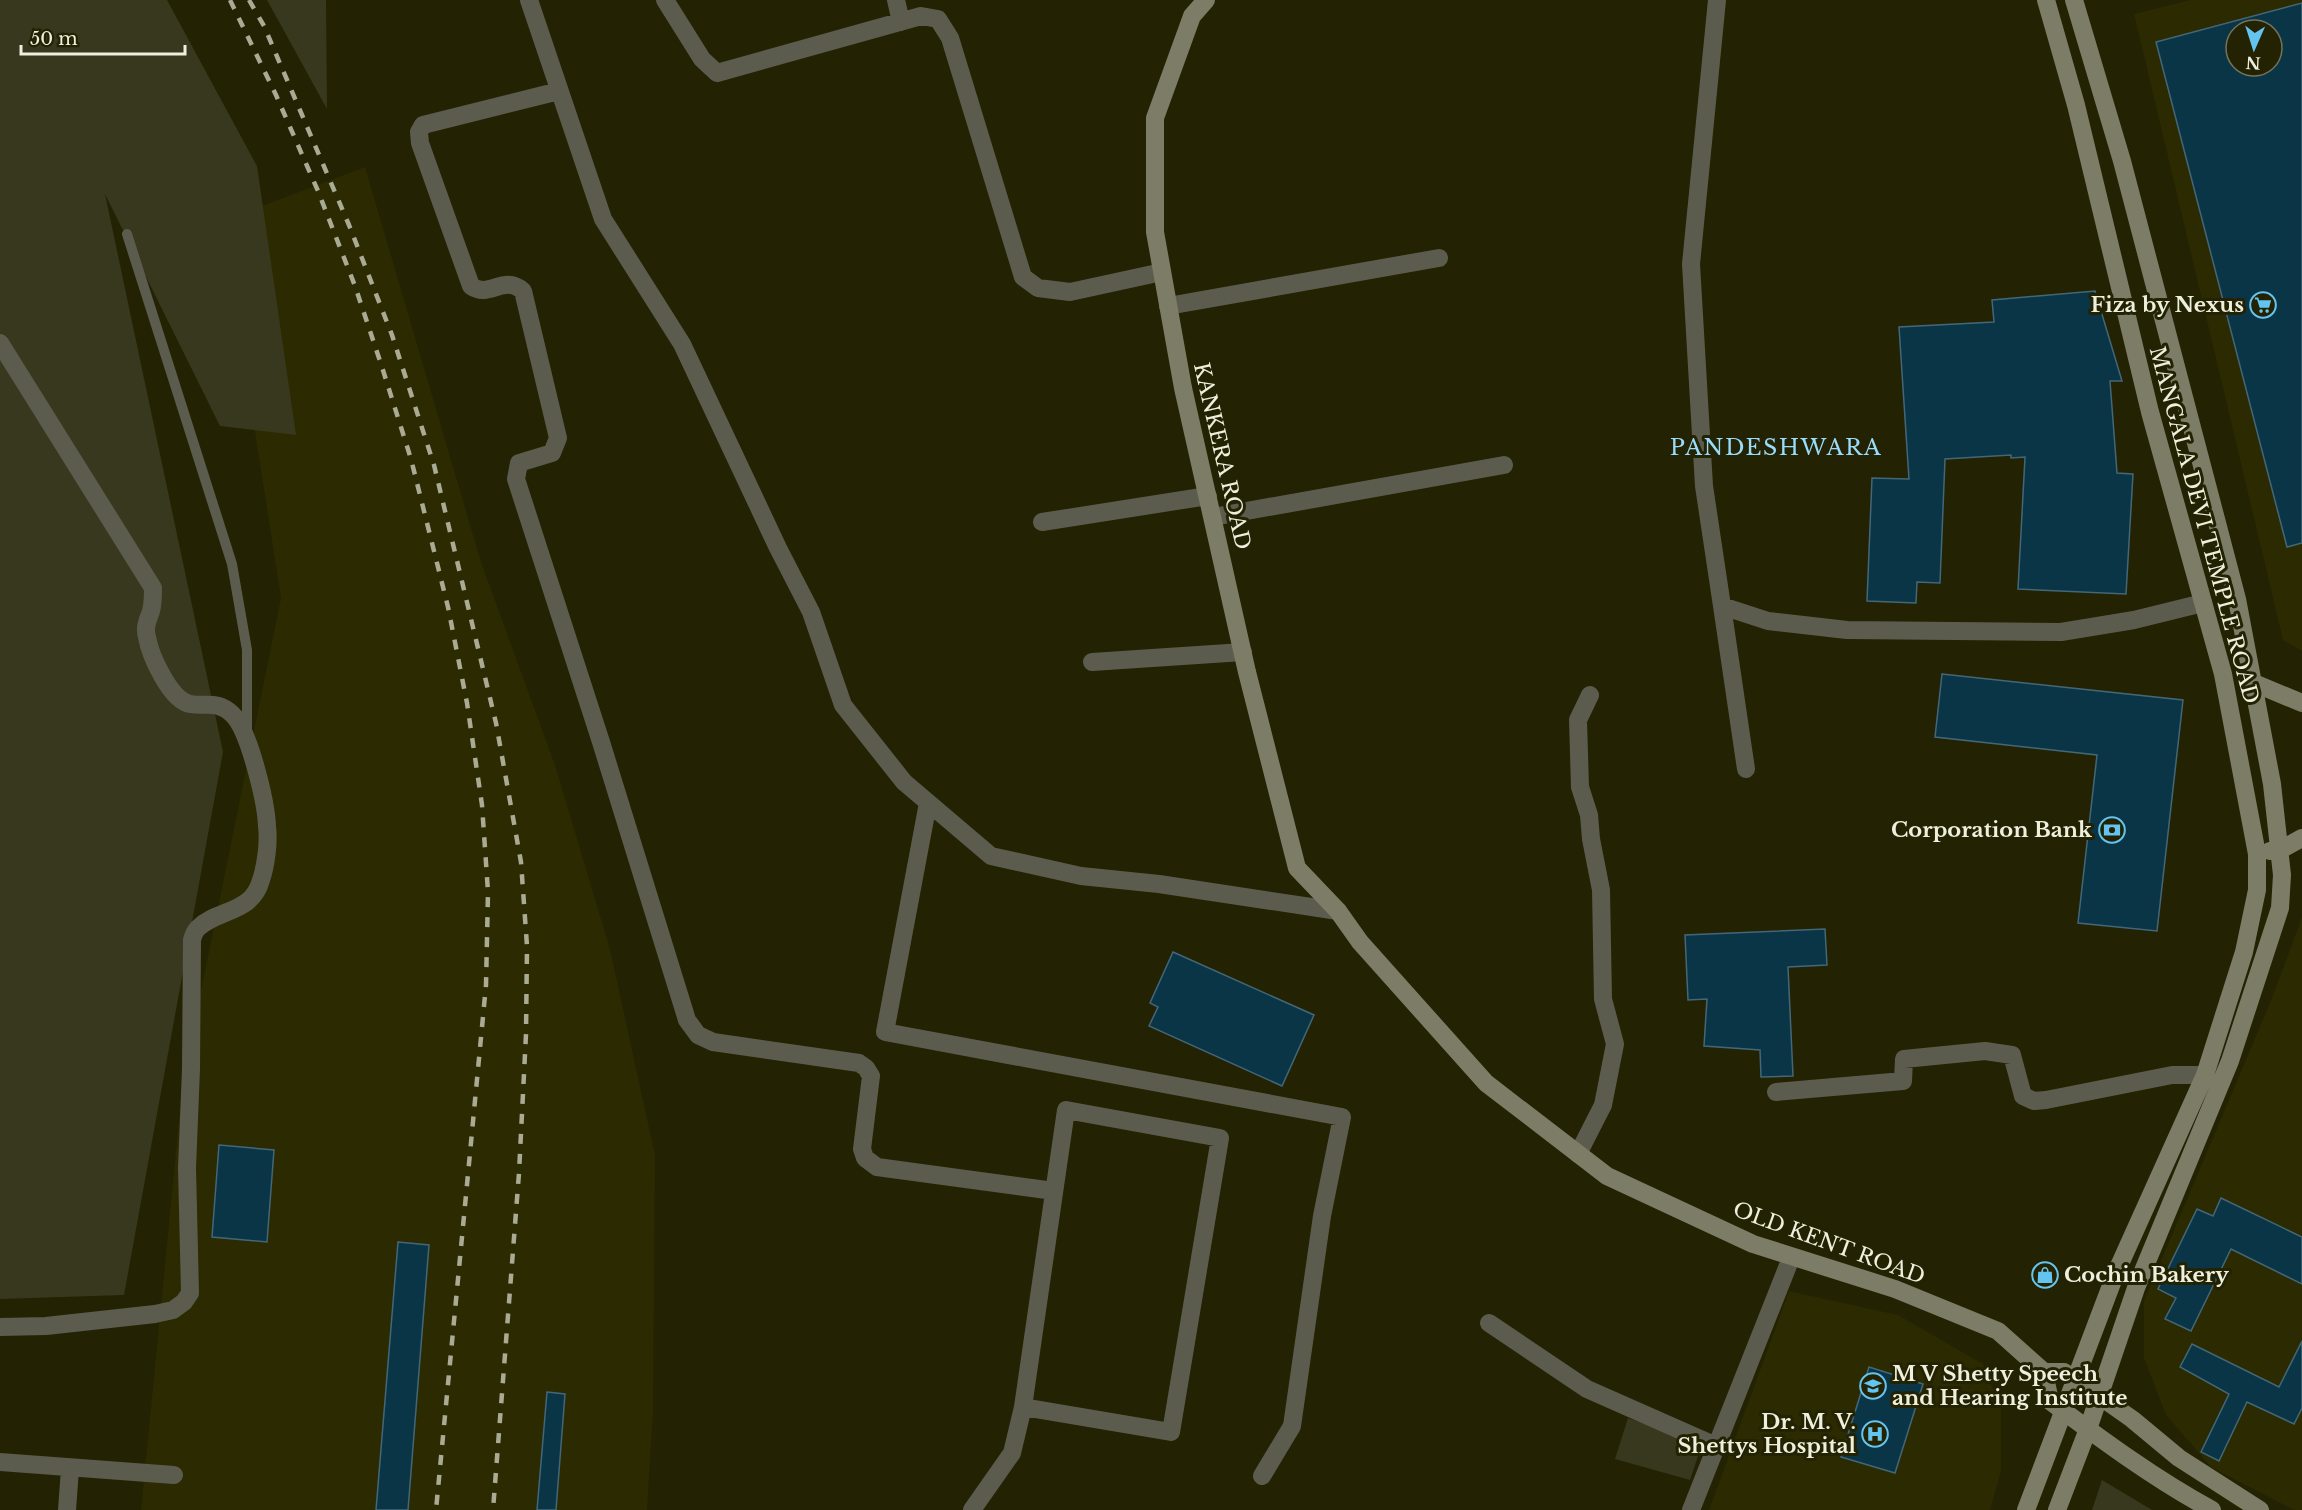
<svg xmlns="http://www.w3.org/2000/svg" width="2302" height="1510" viewBox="0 0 2302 1510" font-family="'Libre Baskerville',serif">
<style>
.built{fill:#2b2a01;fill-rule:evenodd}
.green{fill:#38381e}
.building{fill:#093546;stroke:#446778;stroke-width:1.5;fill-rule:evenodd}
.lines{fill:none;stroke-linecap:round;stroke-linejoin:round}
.lane{stroke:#5c5c4e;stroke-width:10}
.street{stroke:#5c5c4e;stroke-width:18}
.secondary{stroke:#7d7d67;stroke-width:18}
.rail{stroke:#aaab94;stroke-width:4.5;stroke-dasharray:10 10;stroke-linecap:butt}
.labels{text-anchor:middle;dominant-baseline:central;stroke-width:6;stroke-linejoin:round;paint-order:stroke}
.poi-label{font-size:21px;font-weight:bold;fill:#eeefdc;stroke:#232203;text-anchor:end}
.street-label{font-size:21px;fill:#eeefdc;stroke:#232203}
.neighbourhood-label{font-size:22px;letter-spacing:1.5px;fill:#99dbfb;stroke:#232203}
</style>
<rect width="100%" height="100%" fill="#232203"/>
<path class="built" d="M2190,0h112v651l-19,-11 -149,-626zM2236,30h36v36h-36z
M365,167l116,395 74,203 55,184 45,206 -2,257 -6,98h-506l42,-431 98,-481 -59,-377z
M2302,917v593h-8l-83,-43 -45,-52 -22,-57v-57l128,-303z
M1789,1291l109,24 85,49 18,45v62l-11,39h-281z"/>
<path class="green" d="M0,0h167l90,166 39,269 -76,-9 -115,-232 118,558 -99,543 -124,4z
M267,0h59l1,109z
M1628,1418l74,26 -12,36 -75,-21z
M2102,1480l50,30h-60z"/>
<path class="building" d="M2302,3v540l-15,4 -131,-505zM2236,30h36v36h-36z
M2095,291l27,90h-12l7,92 16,1 -7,120 -108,-5 7,-132 -14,1v-3l-66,4 -5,124 -23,-1 -1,21 -49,-2 5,-123 37,1 -10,-152 95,-5 -2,-22z
M1942,674l241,26 -26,231 -79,-8 19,-168 -162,-18z
M1825,929l2,36 -39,2 5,109 -32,1 -1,-27 -56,-4 3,-47 -19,1 -3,-65z
M1173,952l141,63 -32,71 -133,-60 9,-19 -8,-4z
M219,1145l55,5 -7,92 -55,-5z
M2221,1198l81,39v47l-71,-35 -40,82 -26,-12 11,-21 -18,-9 39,-80 16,7z
M398,1242l31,3 -21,265h-32z
M2302,1341v67l-8,16 -47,-22 -28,59 -18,-9 28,-58 -49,-27 12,-23 87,43z
M1869,1367l54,17 -28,89 -54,-16z
M547,1392l18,2 -9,116h-19z"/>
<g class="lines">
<path class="lane" d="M127,234l105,330 15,86v82"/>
<path class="street" d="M529,0l74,219 79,125 96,204 33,64 32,93 61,77 87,74 90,20 78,8 179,27
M665,0l37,59 15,14 204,-57 17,3 12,19 73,239 15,11 32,4 92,-20
M896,0l5,22
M1717,0l-26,264 13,222 18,120 46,15 79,9 214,2 73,-12 69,-17
M559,91l-136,34 -4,7 1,11 51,143c19,13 32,-12 52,5l35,147 -6,15 -33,10 -3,16 85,263 86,278 11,15 15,7 146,21 7,5 5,8 -9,73 3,9 12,9 177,24
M1168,306l271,-48
M0,343l153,245c0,7 0,16 -2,23 -3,9 -7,16 -4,26 3,18 23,63 43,67 16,3 27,-4 42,10 17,15 34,88 35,112 2,16 -1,39 -6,54 -9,34 -44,29 -63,48 -3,3 -5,8 -6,12l-1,129 -4,99 3,125 -6,9 -11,8 -18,4 -109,12 -46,1
M1213,517l291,-52
M1042,522l166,-26
M1722,606l24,163
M1092,662l151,-10
M928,803l-43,229 457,85 -20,99 -30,210 -30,50
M1776,1092l127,-11 1,-22 81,-8 27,4 11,41 11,5 12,-1 126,-25h33
M1578,1154l25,-49 12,-61 -12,-45 -2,-109 -10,-51 -2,-24 -9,-28 -2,-67 12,-25
M1489,1323l98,66 129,57
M0,1462l174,13
M67,1510l3,-41
M972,1510l40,-57 11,-46 43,-297 154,28 -49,294 -148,-25
M1691,1510l100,-252"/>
<path class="secondary" d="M1206,0l-14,16 -37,102v114l28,156 64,284 50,196 41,43 22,31 126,141 121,93 146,68 142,45 103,42 46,41
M2254,683l48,20
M2270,851l10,-1 22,-12
M2044,1372h20l11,7 57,40 47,39 81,52
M2044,1372l6,29c52,39 105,78 162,109
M2026,1510l89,-235 90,-200 39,-123 13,-62v-36l-34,-180 -73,-262 -74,-307 -30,-105
M2057,1510l31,-81 48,-141 94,-227 50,-153 2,-33 -10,-91 -35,-185 -115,-438 -48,-161"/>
<path class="rail" d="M230,0l46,95 42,96 37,95 27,81 29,92 37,148 19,96 15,102 6,87 -2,93 -50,525
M249,0l15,26 85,199 43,110 42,130 62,258 25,139 6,84 -1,88 -7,139 -26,337"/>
</g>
<defs>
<g id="supermarket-ring" transform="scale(1.35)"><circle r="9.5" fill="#232203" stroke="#65c4ef" stroke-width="1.5"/><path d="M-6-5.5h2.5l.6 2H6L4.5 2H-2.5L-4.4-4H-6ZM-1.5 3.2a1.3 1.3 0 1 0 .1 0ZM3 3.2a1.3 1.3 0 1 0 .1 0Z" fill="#65c4ef"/></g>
<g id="bank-ring" transform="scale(1.35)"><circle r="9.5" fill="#232203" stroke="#65c4ef" stroke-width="1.5"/><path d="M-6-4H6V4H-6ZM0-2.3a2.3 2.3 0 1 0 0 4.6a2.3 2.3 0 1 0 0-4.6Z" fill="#65c4ef"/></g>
<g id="shop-ring" transform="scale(1.35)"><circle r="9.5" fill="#232203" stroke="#65c4ef" stroke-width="1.5"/><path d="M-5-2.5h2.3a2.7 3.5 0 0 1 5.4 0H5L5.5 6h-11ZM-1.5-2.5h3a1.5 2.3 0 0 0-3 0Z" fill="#65c4ef"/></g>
<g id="university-ring" transform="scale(1.35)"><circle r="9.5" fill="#232203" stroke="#65c4ef" stroke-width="1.5"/><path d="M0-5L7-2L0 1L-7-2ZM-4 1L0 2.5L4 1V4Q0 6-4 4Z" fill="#65c4ef"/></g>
<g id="hospital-ring" transform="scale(1.35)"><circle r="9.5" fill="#232203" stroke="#65c4ef" stroke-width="1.5"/><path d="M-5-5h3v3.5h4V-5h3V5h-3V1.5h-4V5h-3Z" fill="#65c4ef"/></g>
</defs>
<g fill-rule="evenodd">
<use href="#supermarket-ring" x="2263" y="305"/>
<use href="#bank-ring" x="2112" y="830"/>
<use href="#shop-ring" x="2045" y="1275"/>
<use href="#university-ring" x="1873" y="1386"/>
<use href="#hospital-ring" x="1875" y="1434"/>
</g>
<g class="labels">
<g class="poi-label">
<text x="2244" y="305">Fiza by Nexus</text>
<text x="2092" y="830">Corporation Bank</text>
<text x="2064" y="1275" text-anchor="start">Cochin Bakery</text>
<text x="1892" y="1374" text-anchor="start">M V Shetty Speech<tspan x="1892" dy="24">and Hearing Institute</tspan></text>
<text x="1856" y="1422">Dr. M. V.<tspan x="1856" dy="24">Shettys Hospital</tspan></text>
</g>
<g class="street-label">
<text transform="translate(1222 456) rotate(77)">KANKERA ROAD</text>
<text transform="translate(2204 525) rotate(75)">MANGALA DEVI TEMPLE ROAD</text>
<text transform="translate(1829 1243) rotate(20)">OLD KENT ROAD</text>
</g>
<g class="neighbourhood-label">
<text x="1776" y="447">PANDESHWARA</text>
</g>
</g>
<g transform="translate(2254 48) rotate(183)"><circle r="28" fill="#232203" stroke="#74745a" stroke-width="1.5"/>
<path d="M0-4.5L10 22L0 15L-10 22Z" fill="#65c4ef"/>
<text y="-9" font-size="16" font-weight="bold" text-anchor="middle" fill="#eeefdc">N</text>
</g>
<path d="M21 45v9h164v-9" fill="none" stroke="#eeefdc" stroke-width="3"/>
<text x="30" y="45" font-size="18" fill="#eeefdc" stroke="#232203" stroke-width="4.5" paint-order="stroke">50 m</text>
</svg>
